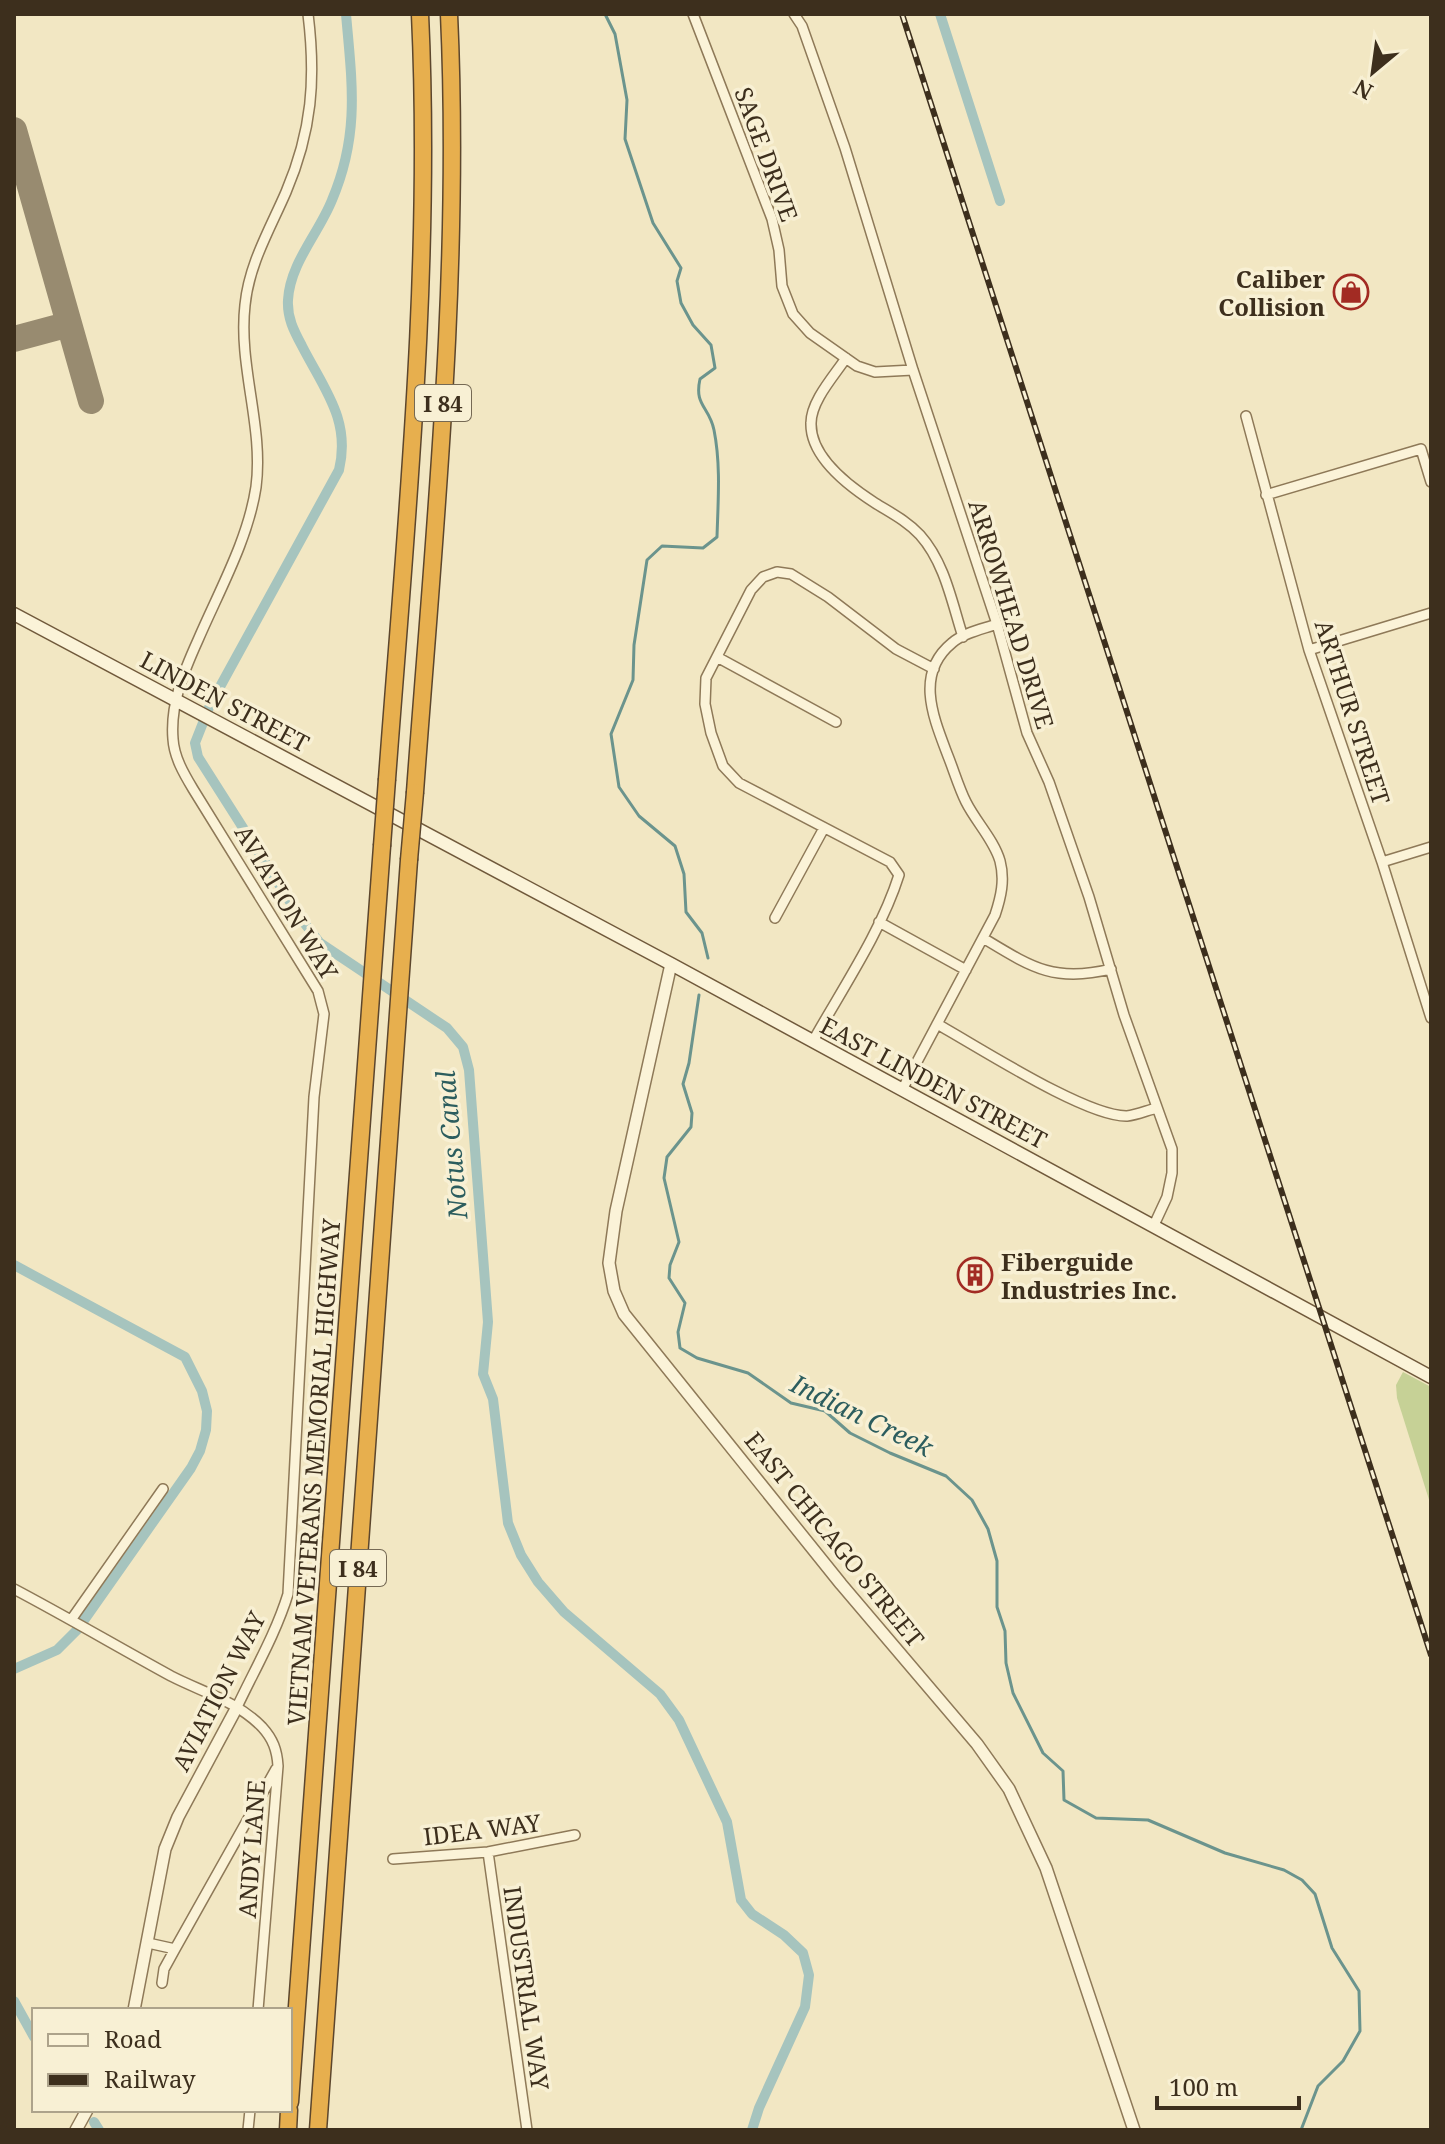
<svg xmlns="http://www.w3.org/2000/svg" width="1445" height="2144" viewBox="0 0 1445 2144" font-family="'Noto Serif',serif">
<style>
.green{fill:#c6d196}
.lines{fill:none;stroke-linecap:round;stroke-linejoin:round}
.stream{stroke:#6b948d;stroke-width:3}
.canal{stroke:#a6c4be;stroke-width:10}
.taxiway{stroke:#988b70;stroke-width:26}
.minor-casing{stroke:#8e7958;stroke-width:12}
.tertiary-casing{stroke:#8e7958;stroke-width:14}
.secondary-casing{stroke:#70593b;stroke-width:15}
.motorway-casing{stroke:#5c462d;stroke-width:19}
.minor{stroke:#fbf3d8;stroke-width:9}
.tertiary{stroke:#fbf3d8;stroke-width:11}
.secondary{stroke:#fbf3d8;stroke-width:12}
.motorway{stroke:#e7af4e;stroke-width:16}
.rail-casing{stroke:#3d2f1d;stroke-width:6}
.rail{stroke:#f8f0d4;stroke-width:3;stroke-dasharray:9;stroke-linecap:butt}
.motorway-bridge-casing{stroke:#5c462d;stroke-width:19;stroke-linecap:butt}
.motorway-bridge{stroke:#e7af4e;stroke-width:16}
.labels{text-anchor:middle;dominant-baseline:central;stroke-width:7;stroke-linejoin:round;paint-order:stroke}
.shield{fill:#f8f0d4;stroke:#756954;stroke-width:2}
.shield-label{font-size:22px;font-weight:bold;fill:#3d2f1d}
.street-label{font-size:24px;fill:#3d2f1d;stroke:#f8f0d4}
.poi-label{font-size:24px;font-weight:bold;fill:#3d2f1d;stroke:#f8f0d4;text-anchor:end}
.water-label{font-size:26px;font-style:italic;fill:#2c5d5e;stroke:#f8f0d4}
</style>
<rect width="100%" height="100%" fill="#f2e7c3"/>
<path class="green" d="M1403,1372l28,15v119l-34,-108 -1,-13z"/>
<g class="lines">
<path class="stream" d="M605,14l10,20 12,66 -2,39 28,84 28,45 -4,13 4,22 12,22 18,20 4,23 -15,11c-6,27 9,27 14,51 7,35 4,72 3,107l-14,11 -41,-2 -15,14 -13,85 -1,35 -22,54 8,53 20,29 36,30 9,28 2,38 16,21 6,25
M699,995l-10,68 -6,21 9,29 -1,14 -24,30 -3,21 15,64 -9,23 -1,13 16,25 -7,29 2,16 17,10 51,15 43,30 34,8 25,22 40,20 56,23 26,24 16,29 9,32v46l8,24 1,32 7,30 30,60 20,18 1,29 32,18 52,2 77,33 59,17 18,10 13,14 17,54 27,43 1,40 -17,30 -25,25 -17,44"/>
<path class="canal" d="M346,14c6,69 14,120 -14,186 -13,33 -42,63 -44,100 -1,18 6,31 14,46 22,43 49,74 37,124l-129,235 -15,38 3,14 103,162 19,24 127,85 16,19 6,23 19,252 -5,52 10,25 15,124 13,32 17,27 26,30 96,82 19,26 48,102 14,78 11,14 32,21 19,18 6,22 -4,32 -46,101 -7,22
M940,14l60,187
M14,1265l171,92 17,34 5,20 -1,19 -6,21 -9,17 -109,155
M14,1669l43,-19 21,-21
M14,2001l20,36
M94,2122l5,8"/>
<path class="taxiway" d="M14,130l77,271
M14,339l52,-14"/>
<g class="minor-casing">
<path id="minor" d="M693,14l79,205 7,31 3,36 11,28 17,19 47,33 18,6 38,-2
M794,14l8,12 43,122 68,222 84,254 30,109 22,49 40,115 35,118 48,134v24l-5,24 -13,28
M846,358c-12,18 -35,43 -35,65 -1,34 39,64 64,80 16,10 32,18 45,32 25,28 32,68 43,102
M1246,416l63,234 73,212 49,156
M1266,495l155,-46 10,33
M1309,650l122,-37
M717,657l119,65
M1382,862l49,-15
M775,918l49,-90
M879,922l87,48
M983,938c48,29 71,45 128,31
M937,1024c40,22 149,93 190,92 10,-1 21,-6 30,-8
M813,1041c29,-52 68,-109 86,-166l-9,-13 -151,-79 -16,-17 -12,-33 -6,-29 1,-26 45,-88 12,-13 14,-5 14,2 37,23 68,52 38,20
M902,1090l93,-175c6,-18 10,-35 5,-54 -6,-21 -24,-39 -34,-59 -7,-14 -12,-31 -18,-46 -14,-37 -34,-82 4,-113 11,-10 31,-14 45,-19
M14,1589c53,28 104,58 157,87 31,16 66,25 91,51 11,12 15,23 16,39l-20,244
M71,1620l92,-131
M237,1707c18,-38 39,-74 51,-113l26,-497 10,-83 -6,-23 -125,-202c-9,-15 -19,-32 -20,-50 -3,-35 11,-68 25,-99 21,-49 50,-100 58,-153 8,-60 -18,-121 -11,-182 4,-41 25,-76 41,-113 26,-61 30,-113 22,-178
M488,1852l39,278
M393,1859l95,-7 87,-17
M148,1943l27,6
M162,1983l2,-14 11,-20 101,-180
M248,2130l2,-20"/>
</g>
<g class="tertiary-casing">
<path id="tertiary" d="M671,964l-55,247 -7,52 5,28 10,23 217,270 136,160 32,45 37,79 88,262
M134,2010l31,-161 13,-32 59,-110
M76,2130l11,-20"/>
</g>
<g class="secondary-casing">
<path id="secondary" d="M14,614l657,350 760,413"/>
</g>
<g class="motorway-casing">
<path id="motorway" d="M387,779c19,-255 45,-510 33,-765
M415,792c19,-259 46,-518 34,-778
M290,2102l92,-1256
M288,2130l1,-20
M318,2130l91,-1270"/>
</g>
<use href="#minor" class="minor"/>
<use href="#tertiary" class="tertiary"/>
<use href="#secondary" class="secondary"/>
<use href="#motorway" class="motorway"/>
<g class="rail-casing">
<path id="rail" d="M902,14l529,1641"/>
</g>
<use href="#rail" class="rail"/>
<g class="motorway-bridge-casing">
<path id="motorway-bridge" d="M382,846l5,-67
M409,860l6,-68"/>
</g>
<use href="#motorway-bridge" class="motorway-bridge"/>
</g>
<defs>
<g id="shop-ring" transform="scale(1.8)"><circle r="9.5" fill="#f8f0d4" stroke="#a22b23" stroke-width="1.5"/><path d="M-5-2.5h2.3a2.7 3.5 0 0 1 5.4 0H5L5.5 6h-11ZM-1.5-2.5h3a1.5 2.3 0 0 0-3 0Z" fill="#a22b23"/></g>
<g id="building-ring" transform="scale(1.8)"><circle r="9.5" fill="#f8f0d4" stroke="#a22b23" stroke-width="1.5"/><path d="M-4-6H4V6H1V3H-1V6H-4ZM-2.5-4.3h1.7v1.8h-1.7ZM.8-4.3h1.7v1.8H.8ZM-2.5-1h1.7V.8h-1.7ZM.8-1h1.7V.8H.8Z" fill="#a22b23"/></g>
</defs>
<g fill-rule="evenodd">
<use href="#shop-ring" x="1351" y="292"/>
<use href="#building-ring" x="975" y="1275"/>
</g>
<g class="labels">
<g class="shield">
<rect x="415" y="385" width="56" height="36" rx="6"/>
<rect x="330" y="1550" width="56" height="36" rx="6"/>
</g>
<g class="shield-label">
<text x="443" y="403">I 84</text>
<text x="358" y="1568">I 84</text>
</g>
<g class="street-label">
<text transform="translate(767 154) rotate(70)">SAGE DRIVE</text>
<text transform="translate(1012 614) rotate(73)">ARROWHEAD DRIVE</text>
<text transform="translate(225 701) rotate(28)">LINDEN STREET</text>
<text transform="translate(1353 712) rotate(72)">ARTHUR STREET</text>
<text transform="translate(287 902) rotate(59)">AVIATION WAY</text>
<text transform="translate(934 1082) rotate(28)">EAST LINDEN STREET</text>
<text transform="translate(313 1472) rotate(-86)">VIETNAM VETERANS MEMORIAL HIGHWAY</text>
<text transform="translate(835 1539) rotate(51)">EAST CHICAGO STREET</text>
<text transform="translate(218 1691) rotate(-63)">AVIATION WAY</text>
<text transform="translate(482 1829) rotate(-7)">IDEA WAY</text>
<text transform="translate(251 1849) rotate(-86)">ANDY LANE</text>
<text transform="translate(527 1988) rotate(82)">INDUSTRIAL WAY</text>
</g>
<g class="poi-label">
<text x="1325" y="278">Caliber<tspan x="1325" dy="28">Collision</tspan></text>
<text x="1001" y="1261" text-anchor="start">Fiberguide<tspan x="1001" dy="28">Industries Inc.</tspan></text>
</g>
<g class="water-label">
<text transform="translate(451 1145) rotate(-95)">Notus Canal</text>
<text transform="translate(862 1415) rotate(26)">Indian Creek</text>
</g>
</g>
<rect width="1445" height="2144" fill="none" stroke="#3d2f1d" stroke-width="32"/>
<rect x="32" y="2008" width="260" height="104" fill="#f8f0d4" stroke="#ada38b" stroke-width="2"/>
<rect x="48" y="2034" width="40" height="12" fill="#fbf3d8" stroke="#ada38b" stroke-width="2"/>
<text x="104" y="2048" font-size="24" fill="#3d2f1d">Road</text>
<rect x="48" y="2074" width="40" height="12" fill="#3d2f1d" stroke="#ada38b" stroke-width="2"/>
<text x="104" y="2088" font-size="24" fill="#3d2f1d">Railway</text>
<g transform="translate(1373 72) rotate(209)" stroke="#f8f0d4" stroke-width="6" paint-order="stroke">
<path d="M0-6L14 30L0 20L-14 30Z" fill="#3d2f1d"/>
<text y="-12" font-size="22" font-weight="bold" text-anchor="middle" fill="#3d2f1d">N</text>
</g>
<path d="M1157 2096v12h142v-12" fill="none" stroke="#3d2f1d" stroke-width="4"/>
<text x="1169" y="2096" font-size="24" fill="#3d2f1d" stroke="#f8f0d4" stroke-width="6" paint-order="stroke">100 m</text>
</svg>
